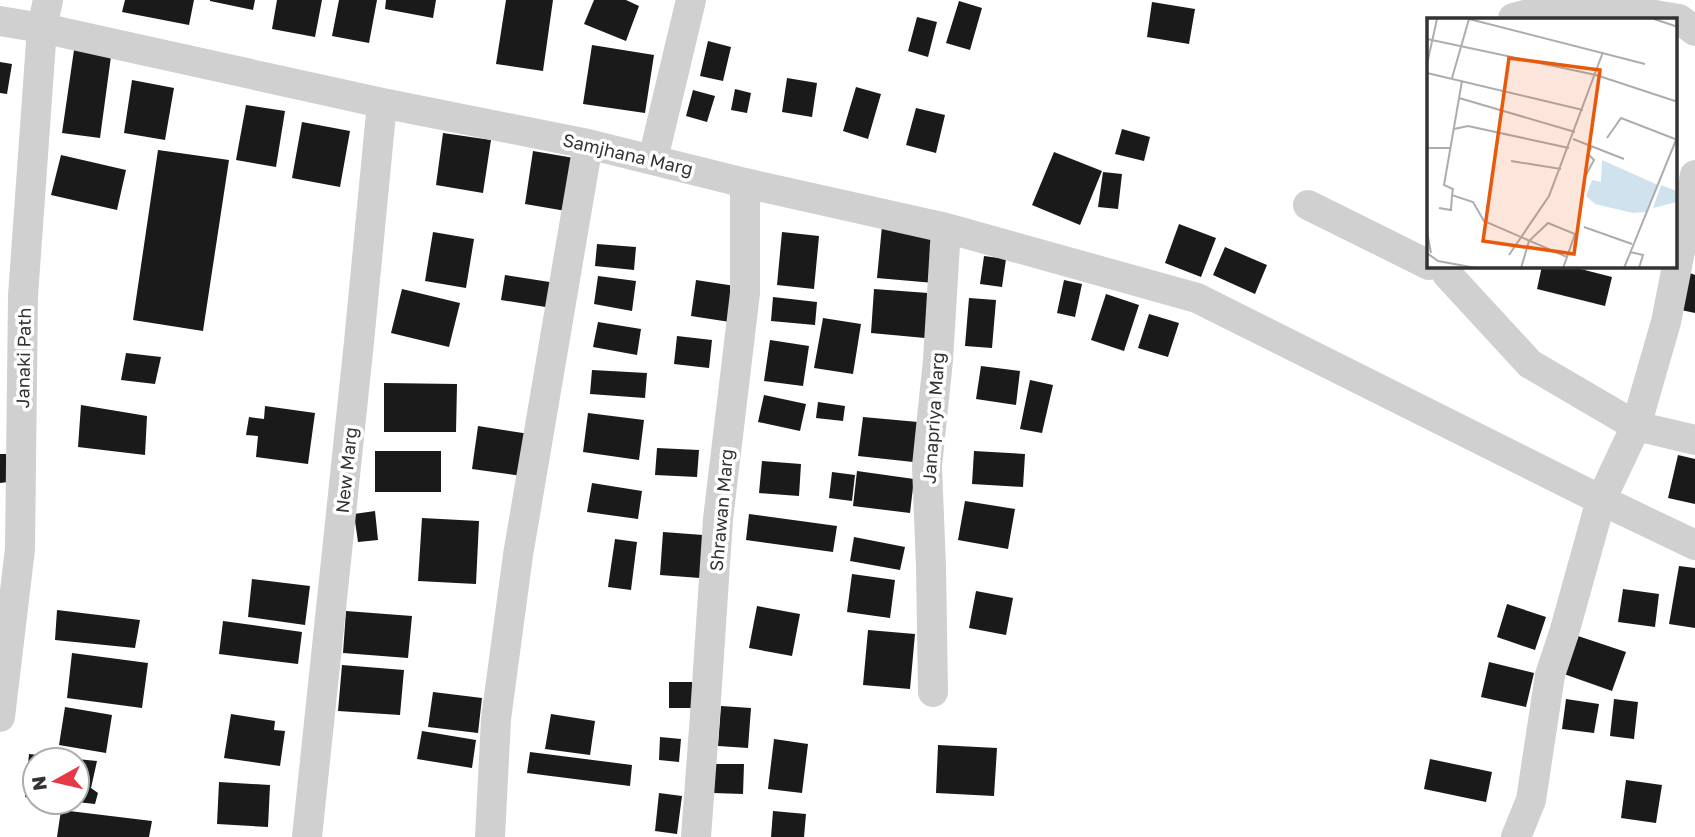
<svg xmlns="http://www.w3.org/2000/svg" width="1695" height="837" viewBox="0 0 1695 837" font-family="'Golos Text',sans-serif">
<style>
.building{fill:#1a1a1a}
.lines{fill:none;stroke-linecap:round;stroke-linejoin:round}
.minor{stroke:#d0d0d0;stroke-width:30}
.labels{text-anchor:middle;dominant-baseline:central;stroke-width:7;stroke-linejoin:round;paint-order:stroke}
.street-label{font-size:18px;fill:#333;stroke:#fff}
.inset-road{fill:none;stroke:#adadad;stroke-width:2}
.view{fill:#e8590c;fill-opacity:0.15;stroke:#e8590c;stroke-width:3.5}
.inset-edge{fill:none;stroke:#333;stroke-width:3.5}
</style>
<rect width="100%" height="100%" fill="#fff"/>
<path class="building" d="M125,0h69l-5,25 -67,-13z
M210,0h45l-2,10 -43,-9z
M277,0h45l-7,37 -43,-8z
M339,0h38l-8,43 -37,-7z
M386,0h50l-3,18 -48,-9z
M506,0h47l-10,71 -47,-7z
M594,0h32l13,6 -13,35 -42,-17z
M959,1l23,7 -12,42 -24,-7z
M1152,2l43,7 -6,35 -42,-7z
M917,17l20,5 -9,35 -20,-6z
M708,41l23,6 -8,34 -23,-5z
M75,43l37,6 -12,89 -38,-5z
M592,45l62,10 -9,58 -62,-9z
M0,62l12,2 -5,30 -7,-1z
M787,78l30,5 -5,34 -30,-5z
M132,80l42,8 -9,52 -41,-7z
M856,87l25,7 -13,45 -25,-8z
M735,89l16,4 -4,20 -16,-3z
M693,90l22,6 -8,26 -21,-6z
M246,105l39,6 -9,56 -40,-7z
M916,108l29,7 -9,38 -30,-8z
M302,122l48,9 -10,56 -48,-9z
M1122,129l28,8 -6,24 -29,-7z
M443,133l48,7 -8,53 -47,-8z
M158,150l71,10 -26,171 -70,-11z
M533,151l41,7 -8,53 -41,-7z
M1054,152l48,19 -22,54 -48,-20z
M61,155l65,15 -9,40 -66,-15z
M1103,172l19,2 -4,35 -20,-2z
M1179,224l37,14 -15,39 -36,-14z
M882,226l57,6 -5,51 -57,-5z
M433,232l41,7 -8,49 -41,-7z
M782,232l37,4 -5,53 -37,-4z
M597,244l39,3 -2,23 -39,-4z
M1225,247l42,18 -12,29 -42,-19z
M984,256l22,3 -4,28 -22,-3z
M1542,266h27l43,11 -7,29 -68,-17z
M1690,273l5,2v38l-14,-3z
M505,275l51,8 -4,25 -51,-8z
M598,276l38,5 -4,30 -38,-7z
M696,280l39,6 -5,36 -39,-6z
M1064,280l18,4 -7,33 -18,-4z
M402,289l58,14 -11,44 -58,-14z
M874,289l54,4 -3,45 -54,-5z
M1106,294l33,11 -15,46 -33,-11z
M773,297l44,5 -2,23 -44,-4z
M969,298l27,2 -4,48 -27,-2z
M1149,314l30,9 -11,34 -30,-9z
M823,318l38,6 -8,50 -39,-6z
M598,322l43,7 -4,26 -44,-8z
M677,336l35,4 -3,28 -35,-4z
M770,340l39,6 -6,40 -39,-5z
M126,353l35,4 -6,27 -34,-4z
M981,366l39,5 -4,34 -40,-6z
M592,370l55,3 -2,25 -55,-4z
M1030,380l23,5 -11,48 -22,-4z
M384,383l73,1 -1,48h-72z
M764,395l42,9 -6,27 -42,-9z
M818,402l27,4 -2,15 -27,-3z
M81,405l66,11 -2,39 -67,-8z
M265,406l50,7 -7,51 -52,-7 2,-21 -12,-1 3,-18 15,2z
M588,413l56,7 -5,40 -56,-8z
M863,417l55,5 -5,40 -55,-6z
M478,426l58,9 -7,42 -57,-8z
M657,448l42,2 -2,27 -42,-2z
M375,451h66v41h-66z
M974,451l51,3 -2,33 -51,-3z
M0,454h6l2,28 -8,1z
M1678,455l17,4v45l-27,-6z
M762,461l39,3 -2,32 -40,-3z
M857,471l57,8 -4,34 -57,-7z
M832,472l23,3 -3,26 -23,-3z
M592,483l50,8 -4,28 -51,-7z
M965,501l50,8 -7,40 -50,-9z
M375,511l3,29 -20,2 -4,-28z
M749,514l88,12 -4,26 -87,-12z
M422,518l57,3 -3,63 -58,-3z
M663,532l40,3 -3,43 -40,-3z
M854,537l51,10 -5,23 -50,-9z
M615,539l22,3 -6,48 -23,-3z
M1679,566l16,2v60l-26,-4z
M852,574l43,6 -5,38 -43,-6z
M252,579l58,7 -5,39 -57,-8z
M1623,589l36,5 -4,33 -37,-5z
M976,591l37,7 -7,37 -37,-7z
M1507,604l39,13 -11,33 -38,-13z
M757,606l43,8 -8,42 -43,-8z
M57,610l83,10 -5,28 -80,-8z
M346,611l66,5 -4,42 -65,-5z
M223,621l79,11 -4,32 -79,-10z
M868,630l47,4 -5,55 -47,-4z
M1575,635l51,17 -14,39 -51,-18z
M72,653l76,10 -6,45 -75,-10z
M1489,662l45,11 -8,34 -45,-10z
M342,665l62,5 -4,45 -62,-4z
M669,682h23v26h-23z
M433,692l49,6 -4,35 -50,-6z
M1566,699l33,5 -5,29 -32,-4z
M1614,699l24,3 -4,37 -24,-3z
M721,706l30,2 -3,40 -30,-2z
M65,707l47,8 -6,38 -47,-8z
M231,714l44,7 -1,9 11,1 -5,35 -56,-8z
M551,714l44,7 -5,34 -45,-6z
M422,731l54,9 -4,28 -55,-9z
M660,737l21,2 -2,23 -20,-2z
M774,739l34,5 -6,49 -34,-4z
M938,745l59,3 -3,48 -58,-3z
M530,752l102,13 -2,21 -103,-13z
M29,754l41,4v2h-35v38l-10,-1z
M77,759l20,2 -6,27 7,5 -3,11 -18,-2z
M1430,759l62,13 -6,30 -62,-13z
M714,764h30l-1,30 -30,-1z
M1626,780l36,5 -6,38 -35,-5z
M219,782l51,3 -2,42 -51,-3z
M659,793l23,3 -5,38 -22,-3z
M61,810l91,11 -3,16h-92z
M773,811l33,3 -2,23h-33z"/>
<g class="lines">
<path class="minor" d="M1513,19v-1l63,-16 103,17 16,12
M0,21l42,7 340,75 206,41 157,39 201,45 251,70 404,202 94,45
M653,159l38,-159
M1308,205l121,60
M1449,266l-2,8 83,90 106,62 59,14
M933,692l-2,-125 -4,-101 11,-106 8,-132
M0,717l20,-168 3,-253 19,-268 6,-28
M307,837l52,-495 23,-239
M490,837l6,-118 22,-164 70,-411
M696,837l9,-122 13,-196 27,-226v-110
M1516,837l15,-37 19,-125 14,-42 37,-133 35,-74 30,-104 29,-147"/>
</g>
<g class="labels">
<g class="street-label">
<text transform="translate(628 154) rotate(13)">Samjhana Marg</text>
<text transform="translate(23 358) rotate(-89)">Janaki Path</text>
<text transform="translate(933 418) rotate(-86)">Janapriya Marg</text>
<text transform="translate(346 470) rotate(-84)">New Marg</text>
<text transform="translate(721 510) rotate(-85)">Shrawan Marg</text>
</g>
</g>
<g transform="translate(1427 18)">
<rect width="250" height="250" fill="#fff"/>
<path d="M175,142l56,25 -11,27 -14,1 -38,-9 -9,-8 6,-16 9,2zM234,167l16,6v11l-24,6z" fill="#cfe2ee"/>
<path class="inset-road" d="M227,1l24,8M0,21l169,36 82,27M0,46l10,-45M0,55l156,37M25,60l17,-59 176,45M32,80l116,34M27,111l14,-3 101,22M180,120l14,-20 54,21M146,121l51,20M0,130h23M84,143l50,8M159,157l8,-15 -6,-6 4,-8M25,177l1,-6 -9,-4 18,-104M12,190l12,2 1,-15 21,7 11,19 83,36 -4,11M157,209l48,17M0,214l4,21M203,234l13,3 -4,13M0,235l11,8 38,7M82,237l40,-59 54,-144M94,250l8,-27 19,-18 27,11 -8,23M197,250l54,-133"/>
<path class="view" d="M82,40l91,12 -26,184 -91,-13z"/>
<rect width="250" height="250" class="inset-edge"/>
</g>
<g transform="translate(56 781) rotate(262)"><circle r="33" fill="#ffffff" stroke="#adadad" stroke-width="2"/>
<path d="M0-5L12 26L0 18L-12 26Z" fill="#e63946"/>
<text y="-10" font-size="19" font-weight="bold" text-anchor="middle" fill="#333333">N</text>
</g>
</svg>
